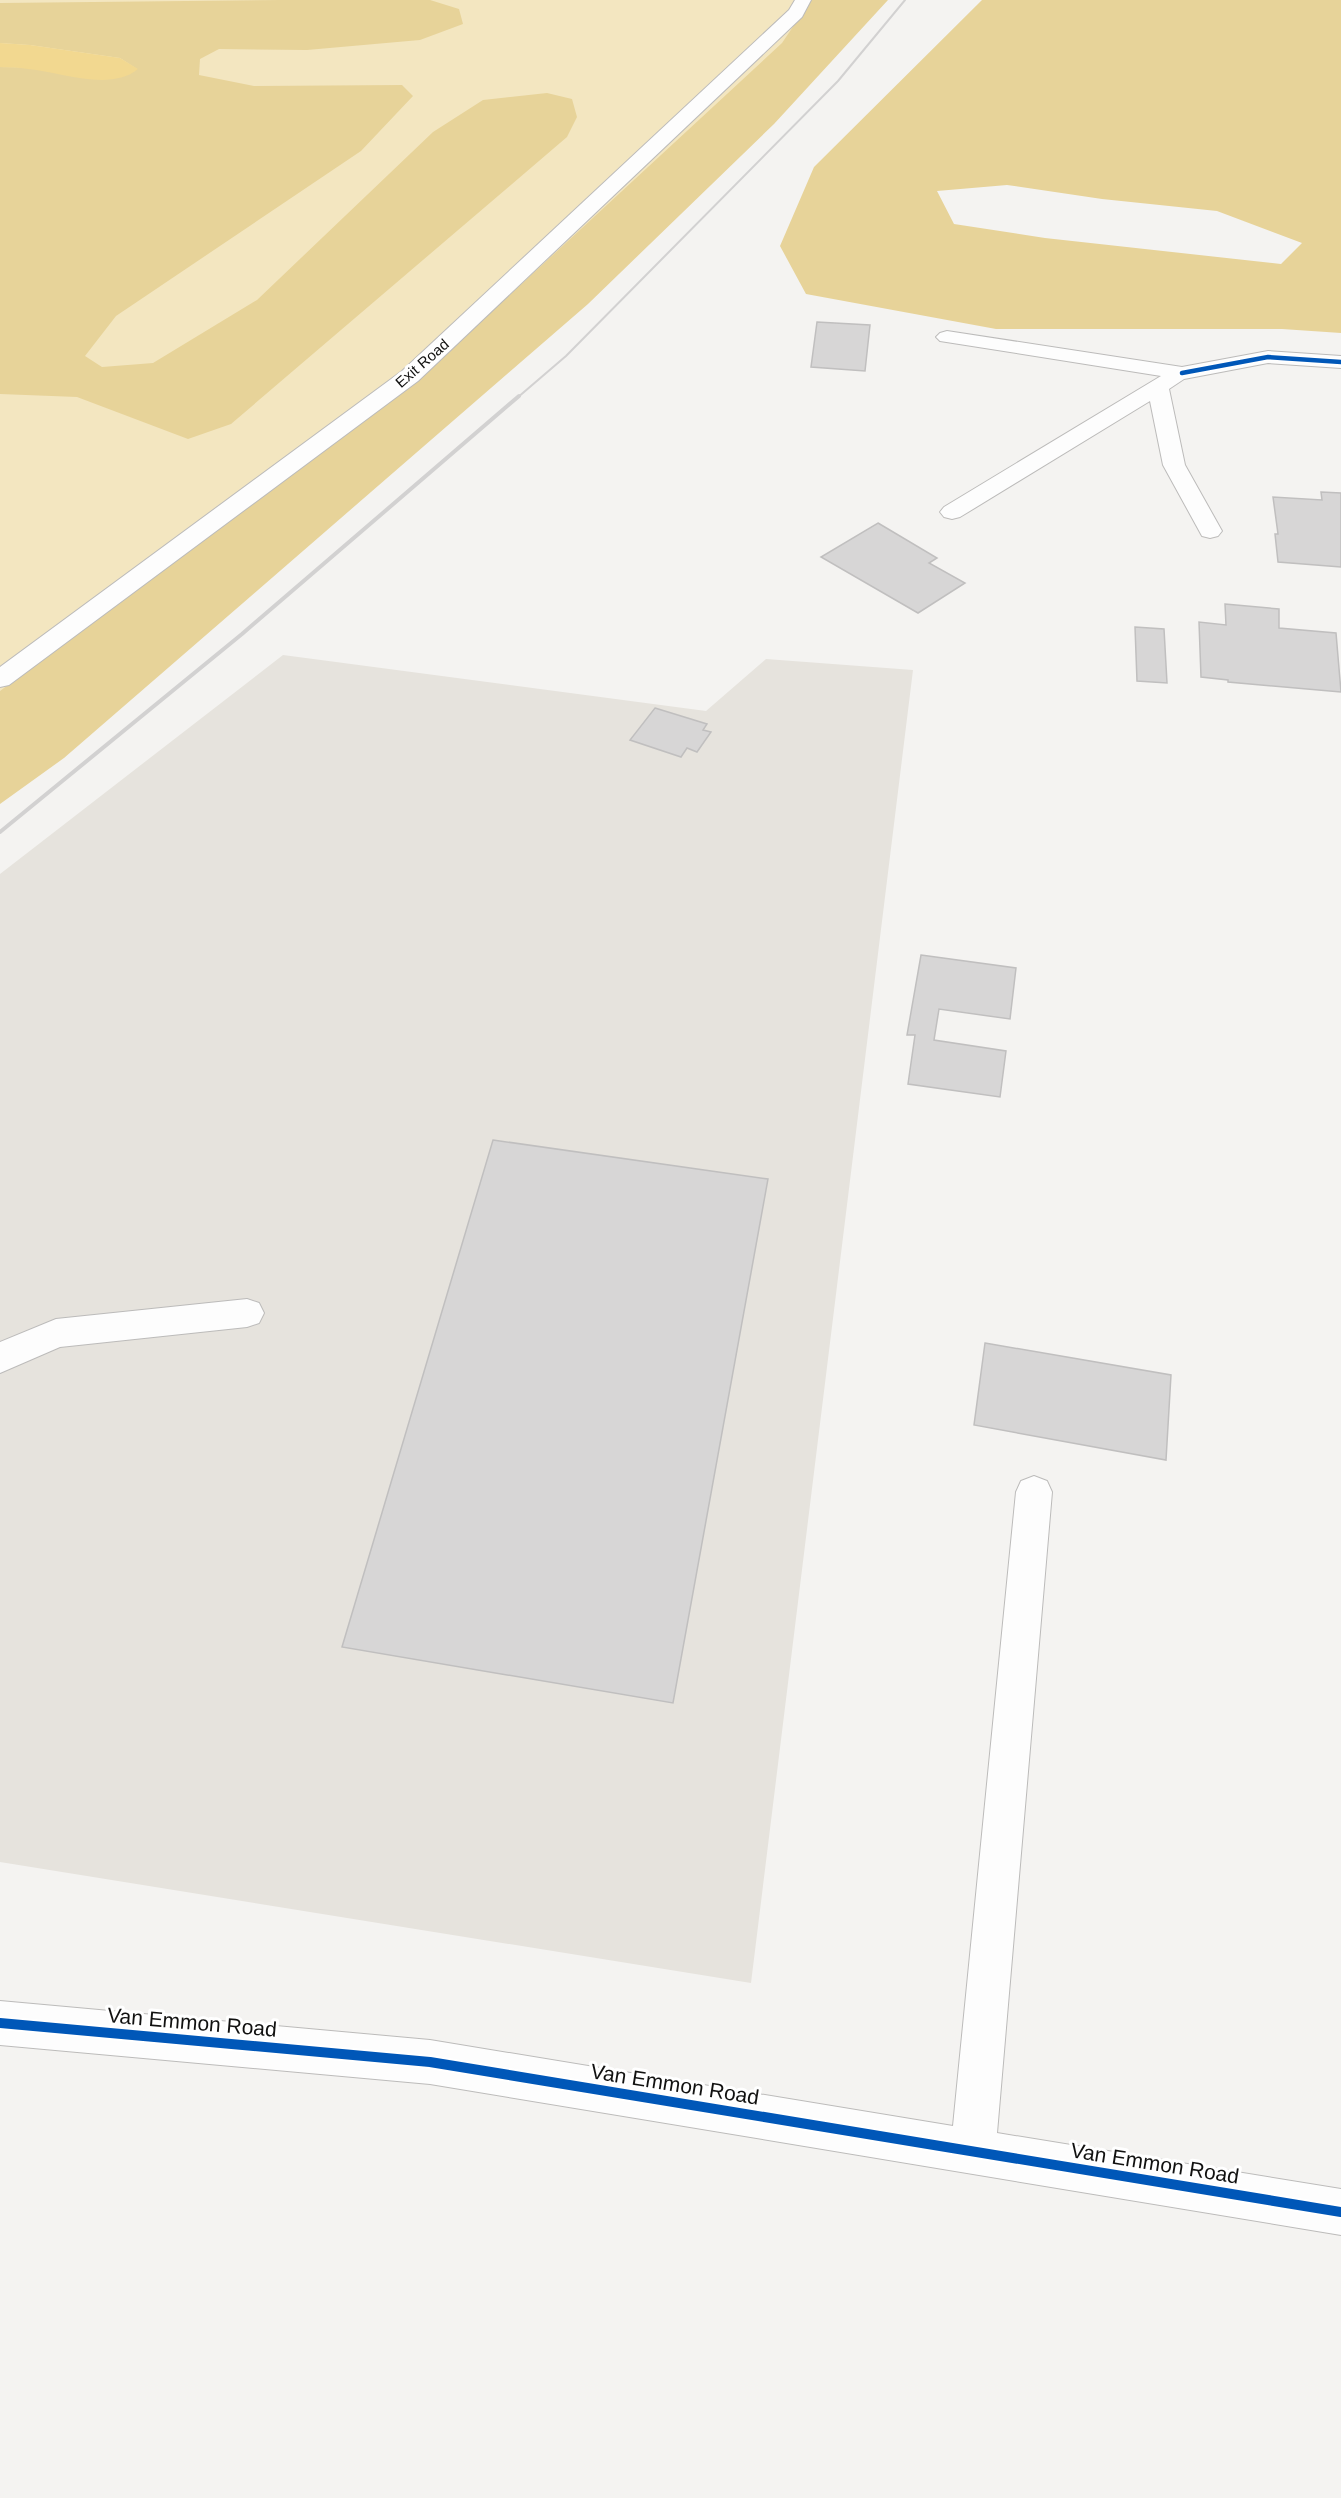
<svg xmlns="http://www.w3.org/2000/svg" width="1341" height="2498" viewBox="0 0 1341 2498" font-family="Arial,sans-serif">
<style>
.built{fill:#e6e3dd}
.green{fill:#f3e6c0}
.forest{fill:#e7d399;fill-rule:evenodd}
.water{fill:#f2d890}
.building{fill:#d7d6d6;stroke:#c0bfbf;stroke-width:1.5}
.lines{fill:none;stroke-linecap:round;stroke-linejoin:round}
.minor-casing{stroke:#bcbbba;stroke-width:2}
.minor{fill:#fdfdfd;fill-rule:evenodd}
.rail-far1{stroke:#d2d1d1;stroke-width:2}
.rail{stroke:#d2d1d1;stroke-width:4}
.cycleway-far1-casing{stroke:#fff;stroke-width:7}
.cycleway-casing{stroke:#fff;stroke-width:14}
.cycleway-far1{stroke:#0057b8;stroke-width:4.5}
.cycleway{stroke:#0057b8;stroke-width:10}
.labels{text-anchor:middle;dominant-baseline:central;stroke-width:6;stroke-linejoin:round;paint-order:stroke}
.far-street-label{font-size:15px;fill:#111110;stroke:#fff}
.near-street-label{font-size:21px;fill:#111110;stroke:#fff}
</style>
<rect width="100%" height="100%" fill="#f4f3f1"/>
<path class="built" d="M283,655l423,56 60,-52 147,11 -162,1313 -751,-121v-988z"/>
<path class="green" d="M0,0h837l-403,390 -434,321z"/>
<path class="forest" d="M281,0h149l29,9 4,15 -43,16 -113,10 -88,-1 -19,10 -1,16 55,11 148,-1 11,11 -52,55 -245,165 -31,40 17,11 51,-4 104,-63 176,-168 50,-32 64,-7 25,6 5,18 -10,20 -336,287 -43,15 -111,-42 -77,-3v-327l137,2 -17,-11 -90,-13 -30,-2v-40z
M811,0h77l-114,124 -186,180 -524,454 -64,46v-113l435,-327 347,-321z
M982,0h359v333l-59,-4h-286l-190,-35 -26,-48 34,-79zM1007,185l95,14 115,12 85,32 -21,21 -236,-26 -91,-14 -17,-33z"/>
<path class="water" d="M0,43l30,2 90,13 18,11c-28,23 -77,3 -110,0 -9,-2 -19,-1 -28,-2z"/>
<path class="building" d="M817,322l53,3 -5,46 -54,-4z
M1321,492l20,1v74l-63,-5 -3,-28h3l-5,-37 49,3z
M878,523l59,35 -8,5 36,20 -47,30 -97,-56z
M1225,604l54,5v19l57,5 5,59 -113,-10v-2l-27,-3 -2,-55 27,3z
M1135,627l29,2 3,54 -30,-2z
M655,708l52,16 -4,6 8,2 -14,20 -10,-4 -6,9 -51,-17z
M921,955l95,13 -6,51 -71,-10 -5,31 72,11 -6,46 -92,-13 7,-49h-8z
M493,1140l275,39 -95,524 -331,-56z
M985,1343l186,32 -5,85 -192,-35z"/>
<g class="lines">
<g class="minor-casing">
<path id="minor" d="M795,0h16l-9,17 -384,364 -409,304 -9,2v-20l402,-296 387,-361z
M947,331l235,36 86,-16 73,5v12l-73,-5 -84,16 -15,10 16,76 37,66 -4,5 -8,2 -8,-2 -39,-71 -13,-64 -190,116 -8,2 -8,-2 -4,-5 4,-5 217,-131 -221,-35 -4,-4 4,-4z
M247,1299l12,4 5,10 -5,10 -12,4 -187,20 -60,26v-31l56,-23z
M1034,1476l13,5 5,11 -55,641 344,56v46l-911,-151 -430,-39v-44l430,39 523,86 63,-634 5,-11z"/>
</g>
<use href="#minor" class="minor"/>
<path class="rail-far1" d="M517,398l49,-42 272,-275 67,-81"/>
<path class="rail" d="M0,832l242,-198 277,-238"/>
<g class="cycleway-far1-casing">
<path id="cycleway-far1" d="M1182,373l86,-16 73,5"/>
</g>
<g class="cycleway-casing">
<path id="cycleway" d="M0,2023l430,39 911,150"/>
</g>
<use href="#cycleway-far1" class="cycleway-far1"/>
<use href="#cycleway" class="cycleway"/>
</g>
<g class="labels">
<g class="far-street-label">
<text transform="translate(422 363) rotate(-41)">Exit Road</text>
</g>
<g class="near-street-label">
<text transform="translate(192 2022) rotate(5)">Van Emmon Road</text>
<text transform="translate(675 2084) rotate(9)">Van Emmon Road</text>
<text transform="translate(1155 2163) rotate(9)">Van Emmon Road</text>
</g>
</g>
</svg>
